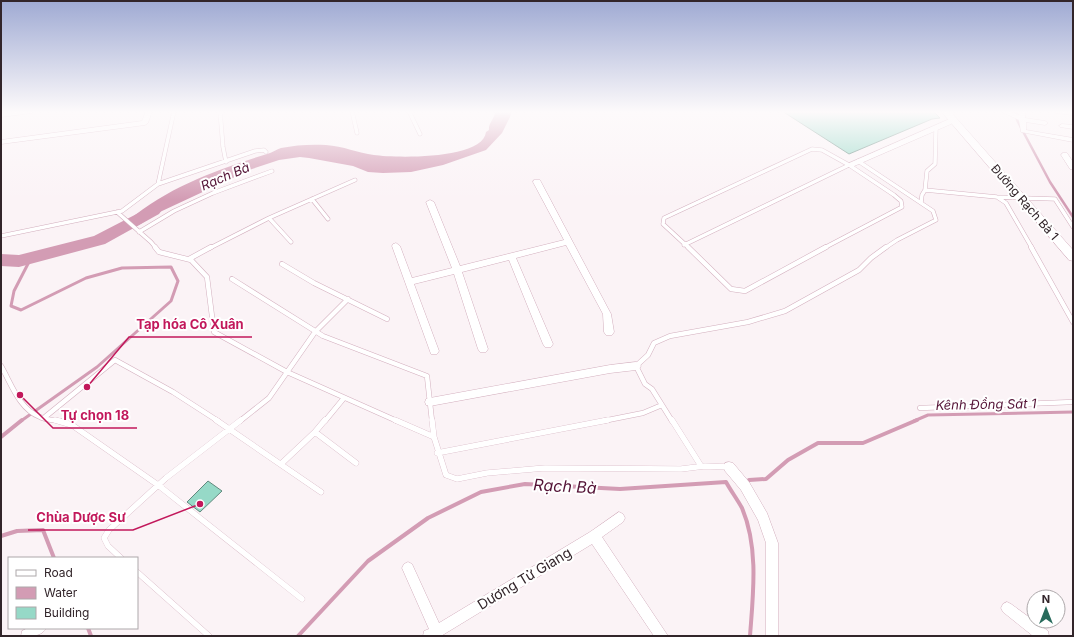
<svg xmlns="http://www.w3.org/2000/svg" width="1074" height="637" viewBox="0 0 1074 637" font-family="Inter,sans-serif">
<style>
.water{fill:#d39cb4}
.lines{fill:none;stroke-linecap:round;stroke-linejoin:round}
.stream-far2{stroke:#d39cb4;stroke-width:2.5}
.stream-far1{stroke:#d39cb4;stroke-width:3}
.stream{stroke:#d39cb4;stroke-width:4}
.river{fill:#d39cb4;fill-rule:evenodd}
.building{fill:#96d9c7;stroke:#62897e}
.service-far2-casing{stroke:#d3afbe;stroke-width:4.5}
.service-far1-casing{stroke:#d3afbe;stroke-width:5.5}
.service-casing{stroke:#d3afbe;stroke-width:6}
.minor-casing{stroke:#d3afbe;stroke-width:1}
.tertiary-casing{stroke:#d3afbe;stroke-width:1}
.service-far2{stroke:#fff;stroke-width:3.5}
.service-far1{stroke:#fff;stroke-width:4.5}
.service{stroke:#fff;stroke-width:5.5}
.minor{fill:#fff;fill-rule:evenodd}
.tertiary{fill:#fff;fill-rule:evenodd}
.labels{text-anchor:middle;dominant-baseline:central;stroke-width:4;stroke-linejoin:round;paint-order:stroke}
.street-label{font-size:12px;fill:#32252a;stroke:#fff}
.water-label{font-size:13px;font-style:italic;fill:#541336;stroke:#fff}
.near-street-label{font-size:14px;fill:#32252a;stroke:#fff}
.near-water-label{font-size:16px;font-style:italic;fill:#541336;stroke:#fff}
.leader{fill:none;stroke:#c2185b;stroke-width:1.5}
.callout-dot{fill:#c2185b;stroke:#fff;stroke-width:1.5}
.callout-label{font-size:13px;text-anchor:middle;font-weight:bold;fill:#c2185b;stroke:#fff;stroke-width:4;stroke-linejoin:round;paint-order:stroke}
</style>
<rect width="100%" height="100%" fill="#fbf3f6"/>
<path class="water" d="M495,111h17l-2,6 -8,16 -16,17 -43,15 -32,7 -28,1 -15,-1 -15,-6 -44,-8 -9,-1 -21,3 -27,9 -105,49v2l-10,6 -8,-6c39,-33 90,-51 138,-66 5,-1 10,-5 14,-6 14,-3 31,-4 45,-3 17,1 32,8 48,10 21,3 109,5 112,-23l3,-2c-1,-7 6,-11 6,-19z"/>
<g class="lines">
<path class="stream-far2" d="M1016,111l1,9 33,62 23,35"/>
<path class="stream-far1" d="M21,421l76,-54 74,-66 7,-20 -7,-14 -49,1 -36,10 -65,32 -10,-4 3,-15 18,-35
M914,421l14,-6 145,-3"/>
<path class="stream" d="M1,437l21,-17
M749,480l17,-1 22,-19 30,-17h45l54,-23
M1,536l16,-5 26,-1 11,28
M88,628l3,8
M298,636l70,-75 60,-43 53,-26 44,-8 95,5 106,-7c5,9 11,17 16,26 17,40 11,87 8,128"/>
<path class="river" d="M154,205l5,1 3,4 -3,4 -54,30 -86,23 -18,-1v-12l18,1 75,-19z"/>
</g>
<path class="building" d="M782,111h151l7,7 -8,1 -83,35z
M208,481l14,10 -22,21 -13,-10z"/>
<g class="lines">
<g class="service-far2-casing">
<path id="service-far2" d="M220,111l3,36 3,15
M352,111l5,22
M409,111l11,23
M858,161l63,42
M158,184l16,-73
M925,190l72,7 58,2 18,28
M997,197l9,6 26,45
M312,199l16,20
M117,212l34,30 5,6
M269,218l86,-38
M139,232l35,-21 39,-18 59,-22
M1,236l121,-25 36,-27 97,-33 9,-1 2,2
M684,245l165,-80
M210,248l59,-30 22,24
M689,248l-26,-24 1,-6 148,-69 10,1 27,15 45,30 7,6 1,6 -78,41
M885,248l12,-8 39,-20 -3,-9 -12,-8 1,-8 3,-5 2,-19 8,-7 1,-36"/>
</g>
<g class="service-far1-casing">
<path id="service-far1" d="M155,247l4,5 32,8 16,17 7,55 73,40 110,49
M688,247l43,42 14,2 81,-44
M1031,247l42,75
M189,259l22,-12
M282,264l32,19 73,36
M232,279l91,57 104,40 5,45
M1,366c10,17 18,43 39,51 6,3 14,3 21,4
M920,408l153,-6
M45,417l70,-57 58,32 45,29
M240,421l29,-23 46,-66 33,-33
M325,421l19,-23
M603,421l40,-8 19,-8
M672,421l-20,-32 -7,-5 -9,-18 12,-11 6,-12 16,-7 78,-14 37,-11 74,-41 12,-12 15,-11"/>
</g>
<g class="service-casing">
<path id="service" d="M55,420l17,5 86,60 144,114
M216,420l105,72
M395,420l39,17
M432,420l2,17 12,38 11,4 30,-6 58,-5 136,1 24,-3 24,1
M672,420l29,46
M315,432l41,31
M437,453l171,-33
M281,464l34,-32 10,-12
M121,558l-13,-12 -4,-8 5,-8 57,-52 75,-58
M137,572l72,64"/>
</g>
<g class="minor-casing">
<path id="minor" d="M18,111h17l-3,2 -31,4v-4z
M146,111h6l-4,12 -3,2 -144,19v-4l141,-19z
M1000,111h8l11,4 1,-4h6l-1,7 20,3 3,2 -3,2 -19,-3v8l47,8v4l-52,-10 -2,-12z
M1053,111h20v4l-17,-2z
M952,118l3,2 -4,4 -99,43h-6l-1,-2z
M1062,124l11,1v4l-13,-2 -1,-1z
M1063,153h4l6,9v7h-3l-9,-14z
M534,180h6l1,2 70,132 3,18 -2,3h-6l-2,-3 -1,-18 -37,-69 -50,13 37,86 -2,3h-6l-2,-3 -34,-84 -47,12 26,77 -2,3h-6l-2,-3 -24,-75 -40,10 25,67 -2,3h-6l-39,-108 1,-2 3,-1 4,3 12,32 40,-10 -26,-66 4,-2 4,2 26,64 104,-26 -31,-58z
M636,362l3,1 2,3 -2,3 -3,1 -26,3 -180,33 -4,-1 -1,-3 1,-3 4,-1 180,-33z
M729,462l4,1 16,19 18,31 11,30v93h-12v-93l-8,-23 -17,-30 -16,-19 -1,-4 1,-4z
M619,512l4,2 2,4 -2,4 -21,15 66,99h-14l-62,-92 -151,92h-18l1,-5 5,-2 -27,-61 2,-4 4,-2 4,2 27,59 151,-91z
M1007,602l4,2 37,27 1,5h-16l-30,-24 -2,-4 2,-4z
M28,628h18c-4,9 -16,8 -25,8l1,-5z"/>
</g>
<g class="tertiary-casing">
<path id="tertiary" d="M941,111h9l123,139v11l-4,-1z"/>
</g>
<use href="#service-far2" class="service-far2"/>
<use href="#service-far1" class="service-far1"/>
<use href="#service" class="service"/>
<use href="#minor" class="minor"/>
<use href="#tertiary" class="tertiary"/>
</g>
<linearGradient id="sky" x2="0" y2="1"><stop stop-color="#9faad3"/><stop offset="0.56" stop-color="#fdfafb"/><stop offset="1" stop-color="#fdfafb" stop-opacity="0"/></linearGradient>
<rect width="1074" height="200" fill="url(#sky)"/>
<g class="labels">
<g class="street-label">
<text transform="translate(1025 202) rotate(49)">Đường Rạch Bà 1</text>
</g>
<g class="water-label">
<text transform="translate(225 176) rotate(-23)">Rạch Bà</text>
<text transform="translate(986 404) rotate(-1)">Kênh Đồng Sát 1</text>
</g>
<g class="near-street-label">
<text transform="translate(524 578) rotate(-31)">Dương Tử Giang</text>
</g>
<g class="near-water-label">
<text transform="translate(565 486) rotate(3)">Rạch Bà</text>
</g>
</g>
<path class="leader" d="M87 387L129 337H252M20 395L53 428H137M200 504L133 530H28"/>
<g class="callout-dot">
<circle cx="87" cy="387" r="4"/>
<circle cx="20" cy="395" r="4"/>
<circle cx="200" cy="504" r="4"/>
</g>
<g class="callout-label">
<text x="190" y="329">Tạp hóa Cô Xuân</text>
<text x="95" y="420">Tự chọn 18</text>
<text x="81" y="522">Chùa Dược Sư</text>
</g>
<rect width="1074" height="637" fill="none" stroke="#32252a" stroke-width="4"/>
<rect x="8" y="557" width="130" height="72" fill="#ffffff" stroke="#ada8aa"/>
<rect x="16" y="570" width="20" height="6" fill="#ffffff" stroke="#ada8aa"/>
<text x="44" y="577" font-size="12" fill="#32252a">Road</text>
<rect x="16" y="587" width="20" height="12" fill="#d39cb4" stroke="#ada8aa"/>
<text x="44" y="597" font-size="12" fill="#32252a">Water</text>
<rect x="16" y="607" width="20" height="12" fill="#96d9c7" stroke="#ada8aa"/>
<text x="44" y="617" font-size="12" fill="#32252a">Building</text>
<g transform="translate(1046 609)"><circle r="19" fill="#ffffff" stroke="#ada8aa"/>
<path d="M0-3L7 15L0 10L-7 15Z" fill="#286b5c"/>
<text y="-6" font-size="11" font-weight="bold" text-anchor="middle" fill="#32252a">N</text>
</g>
</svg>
